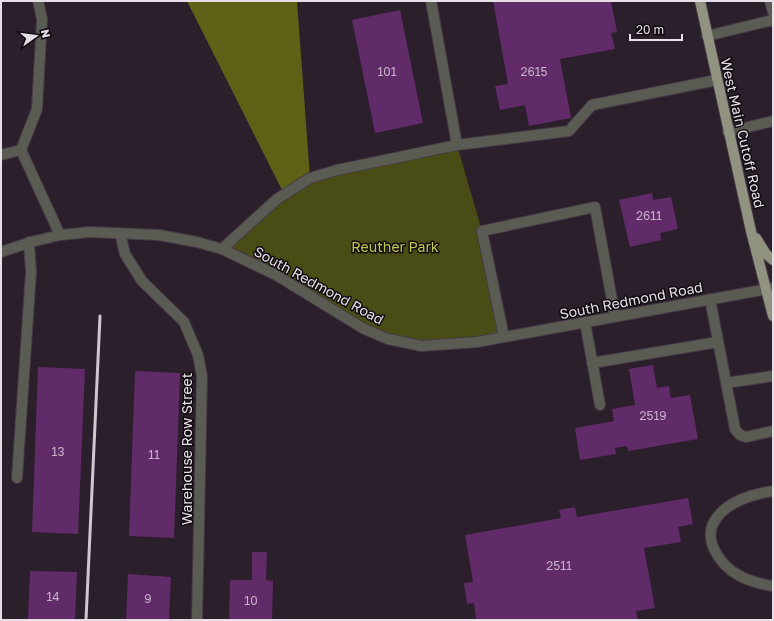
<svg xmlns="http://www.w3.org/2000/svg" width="774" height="621" viewBox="0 0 774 621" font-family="'Golos Text',sans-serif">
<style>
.green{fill:#4a4c15}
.forest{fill:#5f6117}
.building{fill:#612a68}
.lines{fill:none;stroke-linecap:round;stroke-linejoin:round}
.minor-casing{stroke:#453a46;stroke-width:12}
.major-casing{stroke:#453a46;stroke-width:12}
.minor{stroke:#5a5b52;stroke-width:10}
.major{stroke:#919280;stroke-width:10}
.rail{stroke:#d0c7d1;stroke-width:3}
.labels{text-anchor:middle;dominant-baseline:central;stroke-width:3;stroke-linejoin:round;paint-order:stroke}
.number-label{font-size:12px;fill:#c6b1c7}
.street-label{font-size:14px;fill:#e7dee7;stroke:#100b11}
.park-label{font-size:14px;fill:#c4c94b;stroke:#100b11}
</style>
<rect width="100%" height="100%" fill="#2b1f2c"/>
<path class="green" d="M457,145l25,86 22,106 -82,9 -34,-7 -166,-90 88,-71z"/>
<path class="forest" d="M187,1h110l13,177 -25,18z"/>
<path class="building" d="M493,1h118l6,31 -6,1 4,16 -55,10 11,59 -42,8 -4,-21 -25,5 -5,-24 13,-2z
M400,10l23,113 -48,10 -23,-113z
M652,193l1,7 18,-3 7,32 -18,4 1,7 -31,7 -11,-47z
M653,365l4,23 12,-2 2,12 19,-3 8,44 -70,12 -1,-5 -12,2 1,6 -36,6 -5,-32 39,-7 -2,-12 23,-4 -6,-36z
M38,367l47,2 -7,165 -46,-2z
M135,371l45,2 -6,165 -45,-2z
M688,498l5,26 -15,3 3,15 -37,6 11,60 -19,3 2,9h-162l-2,-17 -7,1 -3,-21 9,-1 -8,-47 96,-17 -2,-8 16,-3 2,10z
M252,552h15l-1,28 7,1 -1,39h-43l1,-40h22z
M30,571l47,1 -2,48h-47z
M128,574l43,3 -2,43h-43z"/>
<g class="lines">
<g class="minor-casing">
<path id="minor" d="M431,1l26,144 112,-14 23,-26 125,-25
M770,1l3,11
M707,36l66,-16
M728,132l45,-11
M21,150l39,85
M1,155l20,-5 16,-41 5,-90 -4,-18
M120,233l5,21 17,27 42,41 14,33 4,21 -5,244
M222,249l55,-50 33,-21 27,-8 120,-25
M1,252l30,-10 29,-7 30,-3 69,3 38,7 25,7 54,26 88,54 24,10 34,7 55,-4 296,-54
M710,299l25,130 5,6 6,2 27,-6
M585,322l15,83
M504,337l-22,-106 113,-24 20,109
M592,363l126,-21
M726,383l47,-7
M17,478l14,-206 -2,-30
M773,491c-20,3 -48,11 -59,31 -5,9 -4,20 1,29 12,23 33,31 58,35"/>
</g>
<g class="major-casing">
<path id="major" d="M700,1l51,230 22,85
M756,238l10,16 7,6"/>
</g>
<use href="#minor" class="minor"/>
<use href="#major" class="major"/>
<path class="rail" d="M86,620l14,-304"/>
</g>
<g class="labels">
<g class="number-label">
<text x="387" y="71">101</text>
<text x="534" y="71">2615</text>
<text x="649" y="215">2611</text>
<text x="653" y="415">2519</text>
<text x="58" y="451">13</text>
<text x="154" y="454">11</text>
<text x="559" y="565">2511</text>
<text x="53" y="596">14</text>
<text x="148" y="598">9</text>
<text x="251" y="600">10</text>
</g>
<g class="street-label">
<text transform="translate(743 133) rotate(77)">West Main Cutoff Road</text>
<text transform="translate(319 285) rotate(29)">South Redmond Road</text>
<text transform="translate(631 300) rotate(-11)">South Redmond Road</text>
<text transform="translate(186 449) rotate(-90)">Warehouse Row Street</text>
</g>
<g class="park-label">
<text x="395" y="246">Reuther Park</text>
</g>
</g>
<rect width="774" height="621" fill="none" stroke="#e7dee7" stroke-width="4"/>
<g transform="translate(36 36) rotate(76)" stroke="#100b11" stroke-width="3" paint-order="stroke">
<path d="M0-3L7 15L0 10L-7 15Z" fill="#e7dee7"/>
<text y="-6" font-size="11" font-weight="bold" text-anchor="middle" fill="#e7dee7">N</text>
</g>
<path d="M630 34v6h52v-6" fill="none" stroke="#e7dee7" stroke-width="2"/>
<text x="636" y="34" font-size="12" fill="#e7dee7" stroke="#100b11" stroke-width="3" paint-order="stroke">20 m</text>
</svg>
